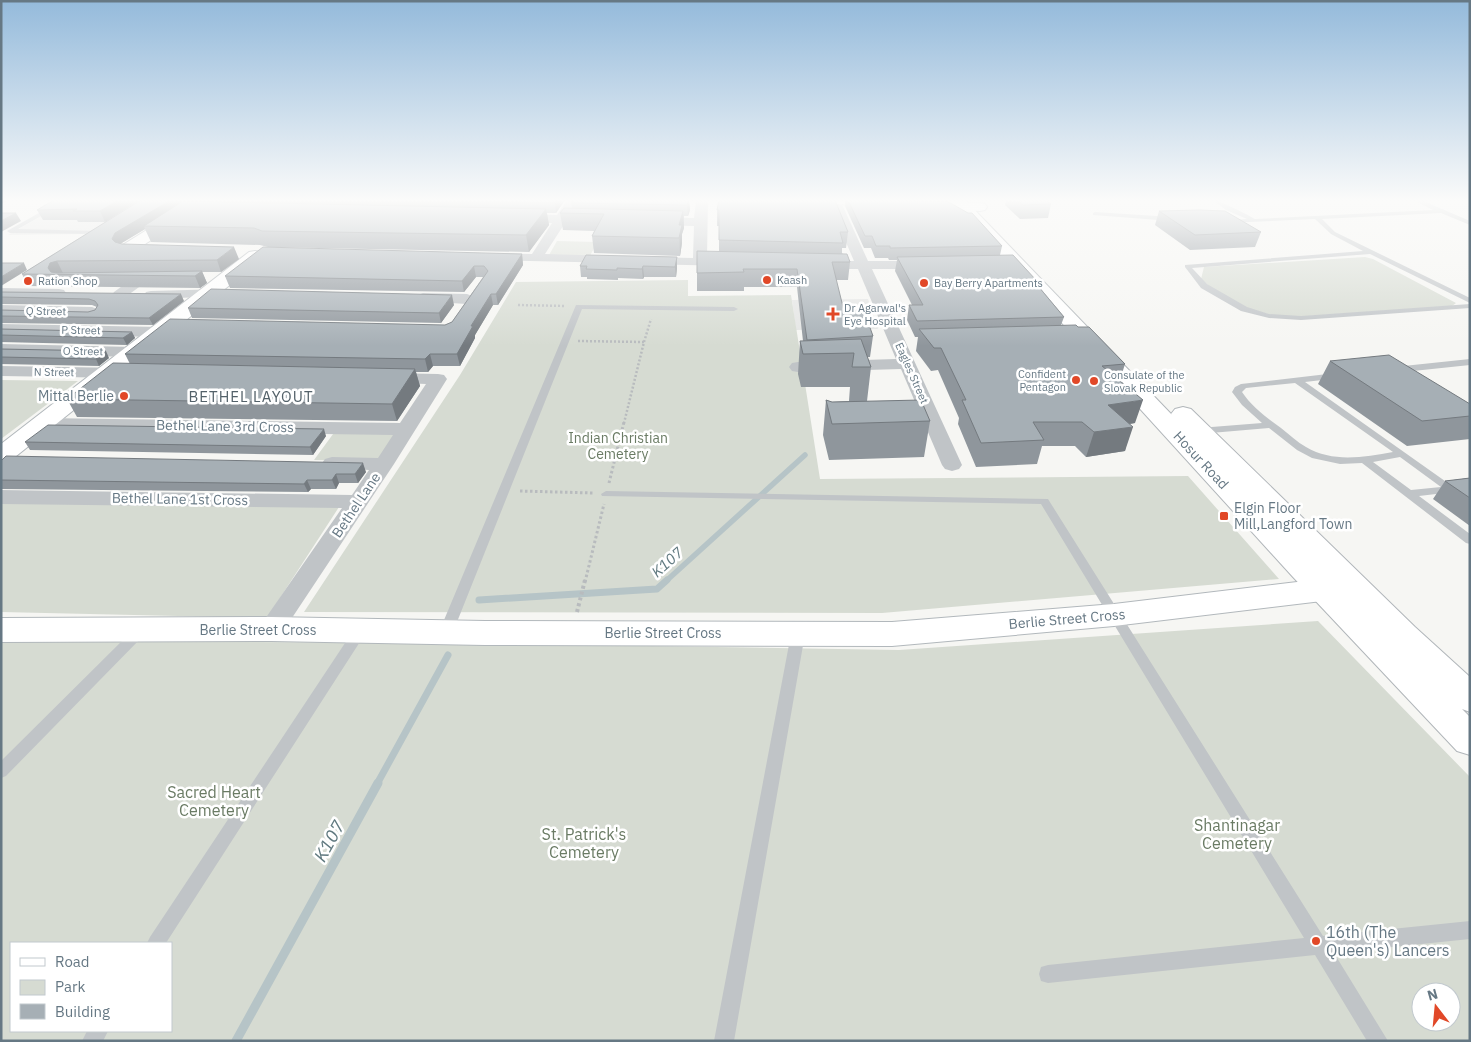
<svg xmlns="http://www.w3.org/2000/svg" width="1471" height="1042" viewBox="0 0 1471 1042" font-family="'IBM Plex Sans',sans-serif">
<style>
.built{fill:#e4e5e4}
.green{fill:#d6dbd2;fill-rule:evenodd}
.lines{fill:none;stroke-linecap:round;stroke-linejoin:round}
.stream-far2{stroke:#b6c4c7;stroke-width:5.5}
.stream-far1{stroke:#b6c4c7;stroke-width:7}
.stream{stroke:#b6c4c7;stroke-width:9}
.secondary-casing{stroke:#b2b8bc;stroke-width:2}
.primary-casing{stroke:#b1b6ba;stroke-width:2}
.path-far2{stroke:#b8bbbe;stroke-width:2.5;stroke-dasharray:2 2;stroke-linecap:butt}
.path-far1{stroke:#b8bbbe;stroke-width:3;stroke-dasharray:2.5 2.5;stroke-linecap:butt}
.path{stroke:#b8bbbe;stroke-width:4;stroke-dasharray:3 3;stroke-linecap:butt}
.lane{fill:#c0c4c7;fill-rule:evenodd}
.street{fill:#c0c4c7;fill-rule:evenodd}
.secondary{fill:#fff;fill-rule:evenodd}
.primary{fill:#fff;fill-rule:evenodd}
.wall{fill:#8f969c}
.shaded-wall{fill:#747a7f}
.building{fill:#a6afb5;stroke:#747a7f}
.poi-dot{fill:#e14828;stroke:#fff;stroke-width:2}
.labels{text-anchor:middle;dominant-baseline:central;stroke-width:5;stroke-linejoin:round;paint-order:stroke}
.far-poi-label{font-size:11px;fill:#667884;stroke:#fff;text-anchor:start}
.far-street-label{font-size:11px;fill:#667884;stroke:#fff}
.poi-label{font-size:14px;fill:#667884;stroke:#fff;text-anchor:end}
.street-label{font-size:14px;fill:#667884;stroke:#fff}
.park-label{font-size:14px;fill:#6a7b64;stroke:#fff}
.neighbourhood-label{font-size:15px;letter-spacing:1px;fill:#536169;stroke:#fff}
.water-label{font-size:15px;font-style:italic;fill:#617a80;stroke:#fff}
.near-park-label{font-size:16px;fill:#6a7b64;stroke:#fff}
.near-poi-label{font-size:16px;fill:#667884;stroke:#fff;text-anchor:start}
.near-water-label{font-size:18px;font-style:italic;fill:#617a80;stroke:#fff}
</style>
<rect width="100%" height="100%" fill="#f6f6f3"/>
<path class="built" d="M70,200h71l-53,34 -80,1z
M868,299l10,30 -82,1 -4,-30z"/>
<path class="green" d="M557,241l40,1 -7,14 -41,-1z
M1365,257l8,2 83,44 -4,3 -171,12 -41,-12 -17,-8 -22,-19 3,-12z
M688,280v16l103,-1 29,184 368,-3 91,103 -397,34 -578,-1 156,-237 56,-93z
M1,380l77,1 -77,58z
M336,430l63,2 -19,29 -66,-1z
M1,501l338,6 -72,111 -266,-6z
M1318,621l152,156v264h-1469v-400l462,2 436,7zM11,943h160v88h-160zM1421,992h30v30h-30z"/>
<g class="lines">
<path class="stream-far2" d="M665,582l140,-127"/>
<path class="stream-far1" d="M479,600l178,-11 10,-9
M377,784l71,-129"/>
<path class="stream" d="M236,1041l142,-258"/>
<g class="secondary-casing">
<path id="secondary" d="M195,200h17l-79,52h-12l-2,-3 2,-3z
M828,200h61l1,2 -2,3 -5,1 -48,-2 -5,-1z
M934,201l46,2 5,1 2,3 -2,3 -5,1 -51,-3 -2,-3 2,-3z
M255,251l6,1 2,4 -2,4 -251,201 -9,2v-19l248,-192z
M1322,579l11,4 4,7 -4,7 -11,4 -208,25 -222,20 -407,-1 -214,-4 -270,1v-24l270,-1 214,4 407,1 222,-18z"/>
</g>
<g class="primary-casing">
<path id="primary" d="M950,200h15l208,216 -2,-2 4,-5 8,-2 8,2 224,218 55,50v35l-8,-3 8,8v38l-13,-4 -164,-174z"/>
</g>
<path class="path-far2" d="M518,305l48,1
M578,341l66,1 -20,81
M644,342l7,-23"/>
<path class="path-far1" d="M609,483l15,-61
M520,491l73,2
M585,582l19,-78"/>
<path class="path" d="M577,612l8,-32"/>
<path class="lane" d="M62,200h8l-52,29 82,2 2,1v2l-92,-1 -3,-2z
M1213,200c6,0 35,15 42,19l178,-9 -20,-10h8l49,21v4l-29,-12 -119,6 13,13 135,66v5l-100,-49 -178,14 15,16 40,23 22,7 32,2 169,-12v4l-169,12 -32,-2 -28,-7 -40,-23 -16,-21v-2l178,-14 -32,-17 -16,-15 -89,4v-2l2,-1 19,-1 -21,-9z
M1095,212l77,5 3,2 -3,2 -79,-6v-2z
M576,305l158,2 4,2 -4,2 -152,-2 -129,323 -2,3h-10l-2,-3z
M1470,359v6l-76,8 -4,-3 4,-3z
M1336,373l4,3 -1,2 -34,4 147,104 18,-2v6l-51,6 51,38v10l-4,-1 -104,-80 -22,1 -28,-6 -15,-8 -28,-22 -70,6 -5,-3 5,-3 63,-5 -20,-18 -10,-13 3,-5 6,-3zM1295,383l98,69c-29,5 -60,11 -87,-5 -9,-5 -16,-12 -25,-19 -14,-10 -29,-21 -39,-36l4,-4zM1400,457l41,30 -30,3 -38,-28z
M606,491l442,8 275,437 147,-15v18l-136,14 54,88h-21l-52,-86 -267,28 -7,-2 -2,-7 2,-7 7,-2 256,-27 -263,-434 -439,-8 -1,-2z
M360,626l5,2 2,3 -2,3 -199,309h-19l3,-6 205,-309z
M139,627l5,2 2,3 -2,3 -138,141 -5,2v-17l133,-132z
M798,629l5,2 2,3 -71,407h-20l77,-407 2,-3z
M87,1031h21l-5,10h-21z"/>
<path class="street" d="M567,200h12l-10,16h22l6,4 -6,4 -26,-1 -20,31 69,2 7,4 -2,3 -133,-3 -2,-3 2,-3 5,-1 41,1 20,-31 -34,-1 -6,-4 6,-4 39,1z
M696,200h12l-1,58 25,2 2,3 -2,3 -91,-2 -2,-3 2,-3 5,-1 47,1 1,-32 -41,-1 -6,-4 6,-4 41,1z
M828,200h12l28,61h59l7,4 -7,4h-55l90,196 -3,4 -7,2 -7,-2 -3,-4 -41,-96 -103,3 -6,-1 -3,-4 3,-4 6,-1 98,-3 -38,-90h-39l-7,-4 7,-4h35z
M141,275l5,1 2,3 -2,3 -22,16h-10l-2,-3 2,-3 22,-16z
M1,288l58,1 5,1 2,3 -2,3 -5,1 -58,-1z
M224,289l5,1 2,3 -2,3 -78,3 -5,-1 -2,-3 2,-3 5,-1z
M423,293l44,1 5,2 3,3 -3,3 -5,2 -49,-3 -3,-3 3,-3z
M1,305l91,2 5,2 3,3 -3,3 -5,2 -91,-2z
M1,324l160,3 6,2 2,3 -2,3 -6,2 -160,-3z
M1,344l133,3 6,1 2,4 -2,4 -6,1 -133,-3z
M1,366l124,2 6,1 3,4 -3,4 -6,1 -124,-2z
M387,373l51,1 6,1 3,4 -53,85 -114,172 -9,3 -9,-3 -4,-7 84,-121 -341,-4v-14l351,5 17,-25 -44,-3 -3,-4 3,-4 7,-2 46,1 15,-23 -350,-5 -7,-2 -3,-4 3,-4 7,-2 357,5 26,-39 -45,-2 -3,-4 3,-4z"/>
<use href="#secondary" class="secondary"/>
<use href="#primary" class="primary"/>
</g>
<path class="wall" d="M140,200l-35,22h-27l-1,-2h-34l-6,-10z
M141,200h51l-2,1 15,1v-2h360l-9,13h-9l2,12 -20,27 -261,-5 -8,-2 -109,-3 -6,-13 -25,15 119,15 -18,13h-19l5,11 -7,5 -172,-2 -6,-12z
M689,200l1,10 -2,6h-4v12l-2,6v9l-2,13 -86,-3 -2,-17 2,-5 -31,-1 -3,-17 12,-5 -1,-5z
M845,200h93l64,46 -2,9 36,25v3l28,34 -3,8 17,2 47,37 -5,16 15,43 -5,1 -5,27 -39,6 -11,-11h-33l-5,18 -61,3 -18,-43 1,-6 -21,-48 -7,1 -15,-20 2,-14h-3l-8,-17 2,-15h3l-17,-34 2,-11h-8l-1,-2h-13l-4,-10h-7l-19,-42z
M1006,200h40l5,4 -3,14 -28,1 -15,-14z
M717,210l131,22 -2,16h-4v5l8,9 -2,18h-12l8,31 29,25 -3,21h-3l4,10 -4,34 63,20 -6,36 -95,3 -6,-25 3,-35 6,2 17,-1 1,-14h-49l-3,-13 2,-33h3l-6,-54h-53v4h-47v-18l22,-22v-25h-2z
M1159,211l102,21 -6,15 -65,3 -35,-25z
M522,254l1,11 -25,40h-5l-18,30v3l-15,28h-27l-5,6h-12l4,14 -23,35 -320,-4 -10,-18 63,-35 -5,-10 320,-29 7,-3 31,-45h-7l-12,15 -234,-4 -5,-12z
M677,257v11l-1,9h-32l-1,2 -25,-1v2l-31,-1v-2h-6l-1,-11z
M1,292l183,9 -31,24 -152,-2v-13l87,2 7,-2 2,-3 -5,-2 -91,-1z
M454,305l-13,18 -249,-5 -4,-10z
M1,329l131,3 3,6 -8,7 -126,-3z
M1,349l108,9 -10,8 -98,-2z
M1330,361l140,43v35l-63,7 -89,-62z
M326,436l-13,19 -283,-5 -5,-8z
M1,461l365,11 -8,11h-19l-3,6h-25l-3,3 -307,-3z
M1470,478v48l-37,-27 12,-18z"/>
<path class="shaded-wall" d="M1,200h8l-8,4z
M119,200h21l-35,22 -5,-11z
M171,200h21l-42,26h-6l1,3 -25,15 -3,6 -5,-11 3,-6z
M556,200h9l-9,13 -1,-10z
M689,200l1,10 -2,6 -1,-11z
M546,209l3,16 -20,27 -3,-17z
M683,211l1,17 -2,6v9l-2,13 -1,-31z
M16,213l5,8 -20,11v-11z
M234,247l5,12 -18,13 -4,-12z
M522,254l1,11 -25,40 -2,-11z
M677,257v11l-1,9 -1,-10z
M57,261l6,12 -11,2 -4,-7 2,-5z
M24,263l3,7 -26,16v-9z
M474,266l2,11 -12,15 -2,-11z
M643,266l1,11 -1,2 -1,-10z
M202,271l5,12 -7,5 -5,-12z
M181,294l3,7 -31,24 -4,-7z
M491,294l2,11 -18,30v3l-15,28 -3,-12 14,-28z
M452,295l2,10 -13,18 -2,-10z
M132,332l3,6 -8,7 -4,-7z
M106,351l3,7 -10,8 -3,-7z
M430,354l3,12 -5,6 -3,-13z
M415,369l5,17 -23,35 -5,-17z
M1143,400l-8,23 -35,5 8,-23z
M1133,427l-8,24 -39,6 8,-25z
M324,429l2,7 -13,19 -3,-8z
M363,463l3,9 -8,11 -3,-9z
M336,474l3,9 -3,6 -4,-9z
M307,480l4,9 -3,3 -4,-8z"/>
<path class="building" d="M54,200h65l-19,11h-27l4,-2 -40,1z
M141,200h30l-56,33 -3,6 3,3 7,2 112,3 -17,13 -160,1 -7,2 -2,5 3,4 6,1 145,-2 -7,5 -173,-2z
M435,200h121l-1,3z
M573,200h116l-2,5 -116,-2z
M719,200h116l13,32h-8l3,11 -124,-3v-30h-2z
M848,200l99,1 21,12h4l30,33 -112,2v-2h-14l-4,-10h-7z
M1017,200h29l5,4 -28,1z
M183,201l363,8 -20,26 -264,-4 -8,-3 -110,-2z
M564,208l119,3 -4,14h3l-3,13 -87,-2 12,-22 -44,-1z
M1199,210l26,1 36,21 -66,3 -36,-24z
M1,213h15l-15,8z
M263,247l259,7 -26,40h-5l-20,32h2l-16,28h-27l-5,5 -300,-5 45,-35 275,6 7,-3 36,-51 -4,-5h-10l-12,15 -237,-5z
M697,251l150,3 3,8h-18l12,49h20l9,25 -66,4 -10,-71h-54l1,3 -47,1z
M586,255l91,2 -2,10 -32,-1 -1,3 -25,-1v2l-31,-1 1,-3h-7z
M1013,255l23,25h-3l31,37 -147,4 -8,-16h14l-26,-48z
M1,263h23l-23,14z
M211,289l241,6 -13,18 -251,-5z
M1,292l180,2 -32,24 -148,-2v-6l87,2 7,-2 3,-5 -3,-4 -6,-2 -88,-2z
M1076,325l2,2h11l36,37 -23,2 41,34 -35,5 25,22 -39,5 -12,-10h-49l11,18 -63,3 -19,-43h4l-25,-52h-7l-15,-19z
M1,329l131,3 -9,6 -122,-3z
M861,339l10,28h-19l2,-14 -51,1 -3,-13z
M1,349l105,2 -10,8 -95,-2z
M1389,355l81,49v12l-48,5 -92,-60z
M113,363l302,6 -23,35 -325,-5z
M826,400l6,2 89,-2 9,21 -98,3z
M48,425l276,4 -14,18 -285,-5z
M6,456l357,7 -8,11h-19l-4,6h-25l-3,4 -303,-4v-19z
M1470,478v20l-25,-17z"/>
<linearGradient id="sky" x2="0" y2="1"><stop stop-color="#94badb"/><stop offset="0.58" stop-color="#fbfbfa"/><stop offset="1" stop-color="#fbfbfa" stop-opacity="0"/></linearGradient>
<rect width="1471" height="346" fill="url(#sky)"/>
<g class="poi-dot">
<circle cx="767" cy="280" r="5"/>
<circle cx="28" cy="281" r="5"/>
<circle cx="924" cy="283" r="5"/>
<path d="M830.5 306.5h5v5h5v5h-5v5h-5v-5h-5v-5h5z"/>
<circle cx="1076" cy="380" r="5"/>
<circle cx="1094" cy="381" r="5"/>
<circle cx="124" cy="396" r="5"/>
<rect x="1219" y="511" width="10" height="10" rx="2.5"/>
<circle cx="1316" cy="941" r="5"/>
</g>
<g class="labels">
<g class="far-poi-label">
<text x="777" y="280">Kaash</text>
<text x="38" y="281">Ration Shop</text>
<text x="934" y="283">Bay Berry Apartments</text>
<text x="844" y="308">Dr Agarwal's<tspan x="844" dy="13">Eye Hospital</tspan></text>
<text x="1066" y="374" text-anchor="end">Confident<tspan x="1066" dy="13">Pentagon</tspan></text>
<text x="1104" y="375">Consulate of the<tspan x="1104" dy="13">Slovak Republic</tspan></text>
</g>
<g class="far-street-label">
<text transform="translate(46 311) rotate(1)">Q Street</text>
<text transform="translate(81 330) rotate(1)">P Street</text>
<text transform="translate(83 351) rotate(1)">O Street</text>
<text transform="translate(54 372) rotate(1)">N Street</text>
<text transform="translate(912 373) rotate(66)">Eagles Street</text>
</g>
<g class="poi-label">
<text x="114" y="396">Mittal Berlie</text>
<text x="1234" y="508" text-anchor="start">Elgin Floor<tspan x="1234" dy="16">Mill,Langford Town</tspan></text>
</g>
<g class="street-label">
<text transform="translate(225 426) rotate(1)">Bethel Lane 3rd Cross</text>
<text transform="translate(1201 460) rotate(47)">Hosur Road</text>
<text transform="translate(180 499) rotate(1)">Bethel Lane 1st Cross</text>
<text transform="translate(356 505) rotate(-56)">Bethel Lane</text>
<text transform="translate(1067 619) rotate(-5)">Berlie Street Cross</text>
<text x="258" y="630">Berlie Street Cross</text>
<text x="663" y="633">Berlie Street Cross</text>
</g>
<g class="park-label">
<text x="618" y="438">Indian Christian<tspan x="618" dy="16">Cemetery</tspan></text>
</g>
<g class="neighbourhood-label">
<text x="251" y="396">BETHEL LAYOUT</text>
</g>
<g class="water-label">
<text transform="translate(667 562) rotate(-42)">K107</text>
</g>
<g class="near-park-label">
<text x="214" y="792">Sacred Heart<tspan x="214" dy="18">Cemetery</tspan></text>
<text x="1237" y="825">Shantinagar<tspan x="1237" dy="18">Cemetery</tspan></text>
<text x="584" y="834">St. Patrick's<tspan x="584" dy="18">Cemetery</tspan></text>
</g>
<g class="near-poi-label">
<text x="1326" y="932">16th (The<tspan x="1326" dy="18">Queen's) Lancers</tspan></text>
</g>
<g class="near-water-label">
<text transform="translate(329 841) rotate(-61)">K107</text>
</g>
</g>
<rect width="1471" height="1042" fill="none" stroke="#667884" stroke-width="5"/>
<rect x="10" y="942" width="162" height="90" fill="#ffffff" stroke="#c2c9ce"/>
<rect x="20" y="958" width="25" height="8" fill="#ffffff" stroke="#c2c9ce"/>
<text x="55" y="967" font-size="15" fill="#667884">Road</text>
<rect x="20" y="980" width="25" height="15" fill="#d6dbd2" stroke="#c2c9ce"/>
<text x="55" y="992" font-size="15" fill="#667884">Park</text>
<rect x="20" y="1004" width="25" height="15" fill="#a6afb5" stroke="#c2c9ce"/>
<text x="55" y="1017" font-size="15" fill="#667884">Building</text>
<g transform="translate(1436 1007) rotate(344)"><circle r="24" fill="#ffffff" stroke="#c2c9ce"/>
<path d="M0-4L9 19L0 12L-9 19Z" fill="#e14828"/>
<text y="-8" font-size="14" font-weight="bold" text-anchor="middle" fill="#667884">N</text>
</g>
</svg>
